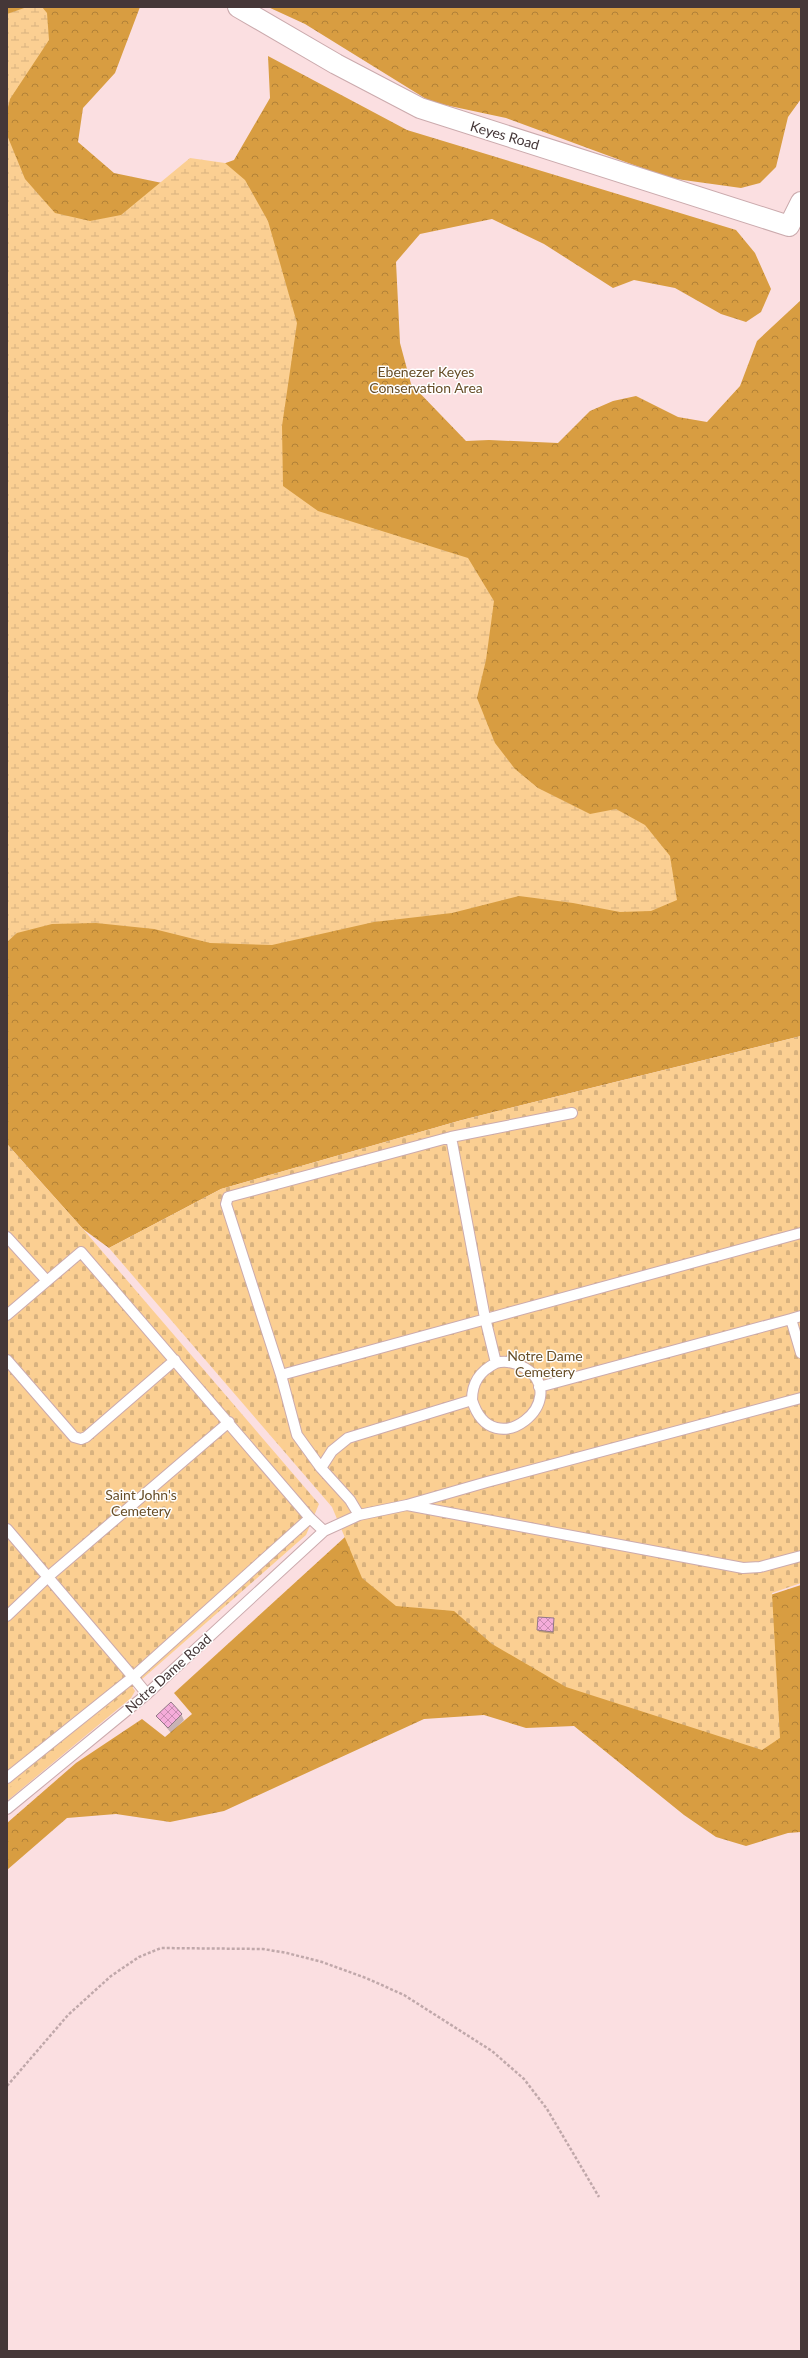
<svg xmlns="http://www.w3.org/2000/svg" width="808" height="2358" viewBox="0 0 808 2358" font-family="Lato,sans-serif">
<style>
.green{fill:#fbcf92}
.forest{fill:url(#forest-crowns)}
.wetland{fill:url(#wetland-marsh)}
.cemetery{fill:url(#cemetery-stones)}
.shadow{fill:#0003}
.building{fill:url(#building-cross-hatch);stroke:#917786}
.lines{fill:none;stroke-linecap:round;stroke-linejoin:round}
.lane-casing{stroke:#cbaaad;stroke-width:12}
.street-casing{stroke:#cbaaad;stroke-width:22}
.path{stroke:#c0a8aa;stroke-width:2.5;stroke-dasharray:3 2;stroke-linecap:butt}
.lane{stroke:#fff;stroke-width:10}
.street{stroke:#fff;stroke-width:20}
.labels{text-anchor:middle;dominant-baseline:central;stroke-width:3;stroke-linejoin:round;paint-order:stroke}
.street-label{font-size:14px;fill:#453738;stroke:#fff}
.park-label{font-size:14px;fill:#664d27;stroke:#fff}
</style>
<defs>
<pattern id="forest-crowns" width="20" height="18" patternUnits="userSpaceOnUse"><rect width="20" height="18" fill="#d89d41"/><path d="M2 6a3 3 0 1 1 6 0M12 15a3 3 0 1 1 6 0" fill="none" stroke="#b18137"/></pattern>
<pattern id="wetland-marsh" width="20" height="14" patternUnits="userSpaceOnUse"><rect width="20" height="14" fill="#fbcf92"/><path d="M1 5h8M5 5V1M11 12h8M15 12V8" fill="none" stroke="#d8b27f"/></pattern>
<pattern id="cemetery-stones" width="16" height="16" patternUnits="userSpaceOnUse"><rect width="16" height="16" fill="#fbcf92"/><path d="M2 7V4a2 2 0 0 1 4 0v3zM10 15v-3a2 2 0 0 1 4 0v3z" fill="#d8b27f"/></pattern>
<pattern id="building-cross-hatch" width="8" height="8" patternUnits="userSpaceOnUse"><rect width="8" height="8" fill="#f5acda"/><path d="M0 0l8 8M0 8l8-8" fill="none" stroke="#c88db2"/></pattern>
</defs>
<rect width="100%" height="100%" fill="#fbdfe1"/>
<path class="green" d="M131,1685l4,6 -4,7 -124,103v-18z"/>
<path class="forest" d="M7,7h133l-25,66 -32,35 -5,34 36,31 53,11 67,-24 36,-62 -2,-42 139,74 329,100 19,23 16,36 -10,23 -15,10 -25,-8 -46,-26 -41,-8 -21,8 -69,-44 -52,-25 -72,15 -24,28 4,81 11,41 55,57 23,-1 69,3 32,-32 23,-10 23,-5 42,21 29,5 33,-36 17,-45 44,-41v736l-339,84 -241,69 -112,59 -26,-19 -76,-85z
M268,7h533v92l-13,18 -12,50 -16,16 -19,5 -72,-10 -163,-60 -75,-16 -126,-78z
M345,1537l413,62 43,-14v247l-13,1 -42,13 -30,-9 -32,-22 -110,-89 -48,2 -42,-13 -60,4 -200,92 -54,11 -54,-8 -49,4 -60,52v-47l69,-60 66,-44 23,18 27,-23 -18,-21z"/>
<path class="wetland" d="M27,7h15l5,6 2,27 -39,59 -3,12v-97z
M7,135l18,44 30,34 35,8 31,-6 69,-57 35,5 20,17 23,41 29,102 -15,103 1,60 35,25 150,47 26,43 -8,59 -9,38 18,45 20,26 23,19 52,26 26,-5 29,16 25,31 7,44 -26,11 -31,1 -47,-9 -54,-7 -67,17 -78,9 -102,23 -62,-2 -56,-14 -58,-6 -44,1 -35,9 -10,9z"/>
<path class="cemetery" d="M801,1036v547l-29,10 8,145 -18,12 -196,-63 -74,-43 -38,-33 -58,-5 -34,-28 -30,-71 -223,-259 112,-59 241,-69z
M7,1144l76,85 236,275 -13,31 -173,152 -126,103z"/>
<path class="shadow" d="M553,1619l1,15 -15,-2 -1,-2z
M181,1714l3,6 -13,13 -14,-17z"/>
<path class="building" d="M538,1617l16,1 -1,14 -16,-2z
M171,1702l11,12 -14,14 -12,-12z"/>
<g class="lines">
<g class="lane-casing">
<path id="lane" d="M572,1113l-121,24 -223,60 -2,7 55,171 520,-142
M7,1237l40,44
M7,1315l74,-63 229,266 -177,159 14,17
M801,1316l-10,3 10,34
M7,1360l67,77 7,2 5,-2 89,-77
M281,1375l16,60 24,33 11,-17 16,-13 124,-38c21,68 102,-2 53,-32 -9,-5 -19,-8 -29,-5l-11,-45 -34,-181
M539,1387l252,-68
M801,1398l-314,84 -80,23 336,63 17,-1 41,-11
M472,1400c0,-18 8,-29 24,-37
M321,1468l29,32 9,15 48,-10
M310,1518l14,13 35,-16
M7,1529l126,148 -126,101
M7,1616l42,-40 180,-154
M7,1809l140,-115 177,-163"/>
</g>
<g class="street-casing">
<path id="street" d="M238,7l98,57 84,44 369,118 12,-24"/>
</g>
<path class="path" d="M7,2086l61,-71 43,-39 28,-19 22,-9 102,1 24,4 35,9 44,16 38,17 88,56 32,28 23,30 52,88"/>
<use href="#lane" class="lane"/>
<use href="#street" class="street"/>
</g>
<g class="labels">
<g class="street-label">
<text transform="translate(505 135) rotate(16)">Keyes Road</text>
<text transform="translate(168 1673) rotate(-42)">Notre Dame Road</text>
</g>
<g class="park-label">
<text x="426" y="371">Ebenezer Keyes<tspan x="426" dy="16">Conservation Area</tspan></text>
<text x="545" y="1355">Notre Dame<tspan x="545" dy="16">Cemetery</tspan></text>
<text x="141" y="1494">Saint John's<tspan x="141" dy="16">Cemetery</tspan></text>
</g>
</g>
<rect width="808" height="2358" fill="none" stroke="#453738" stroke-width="16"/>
</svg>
